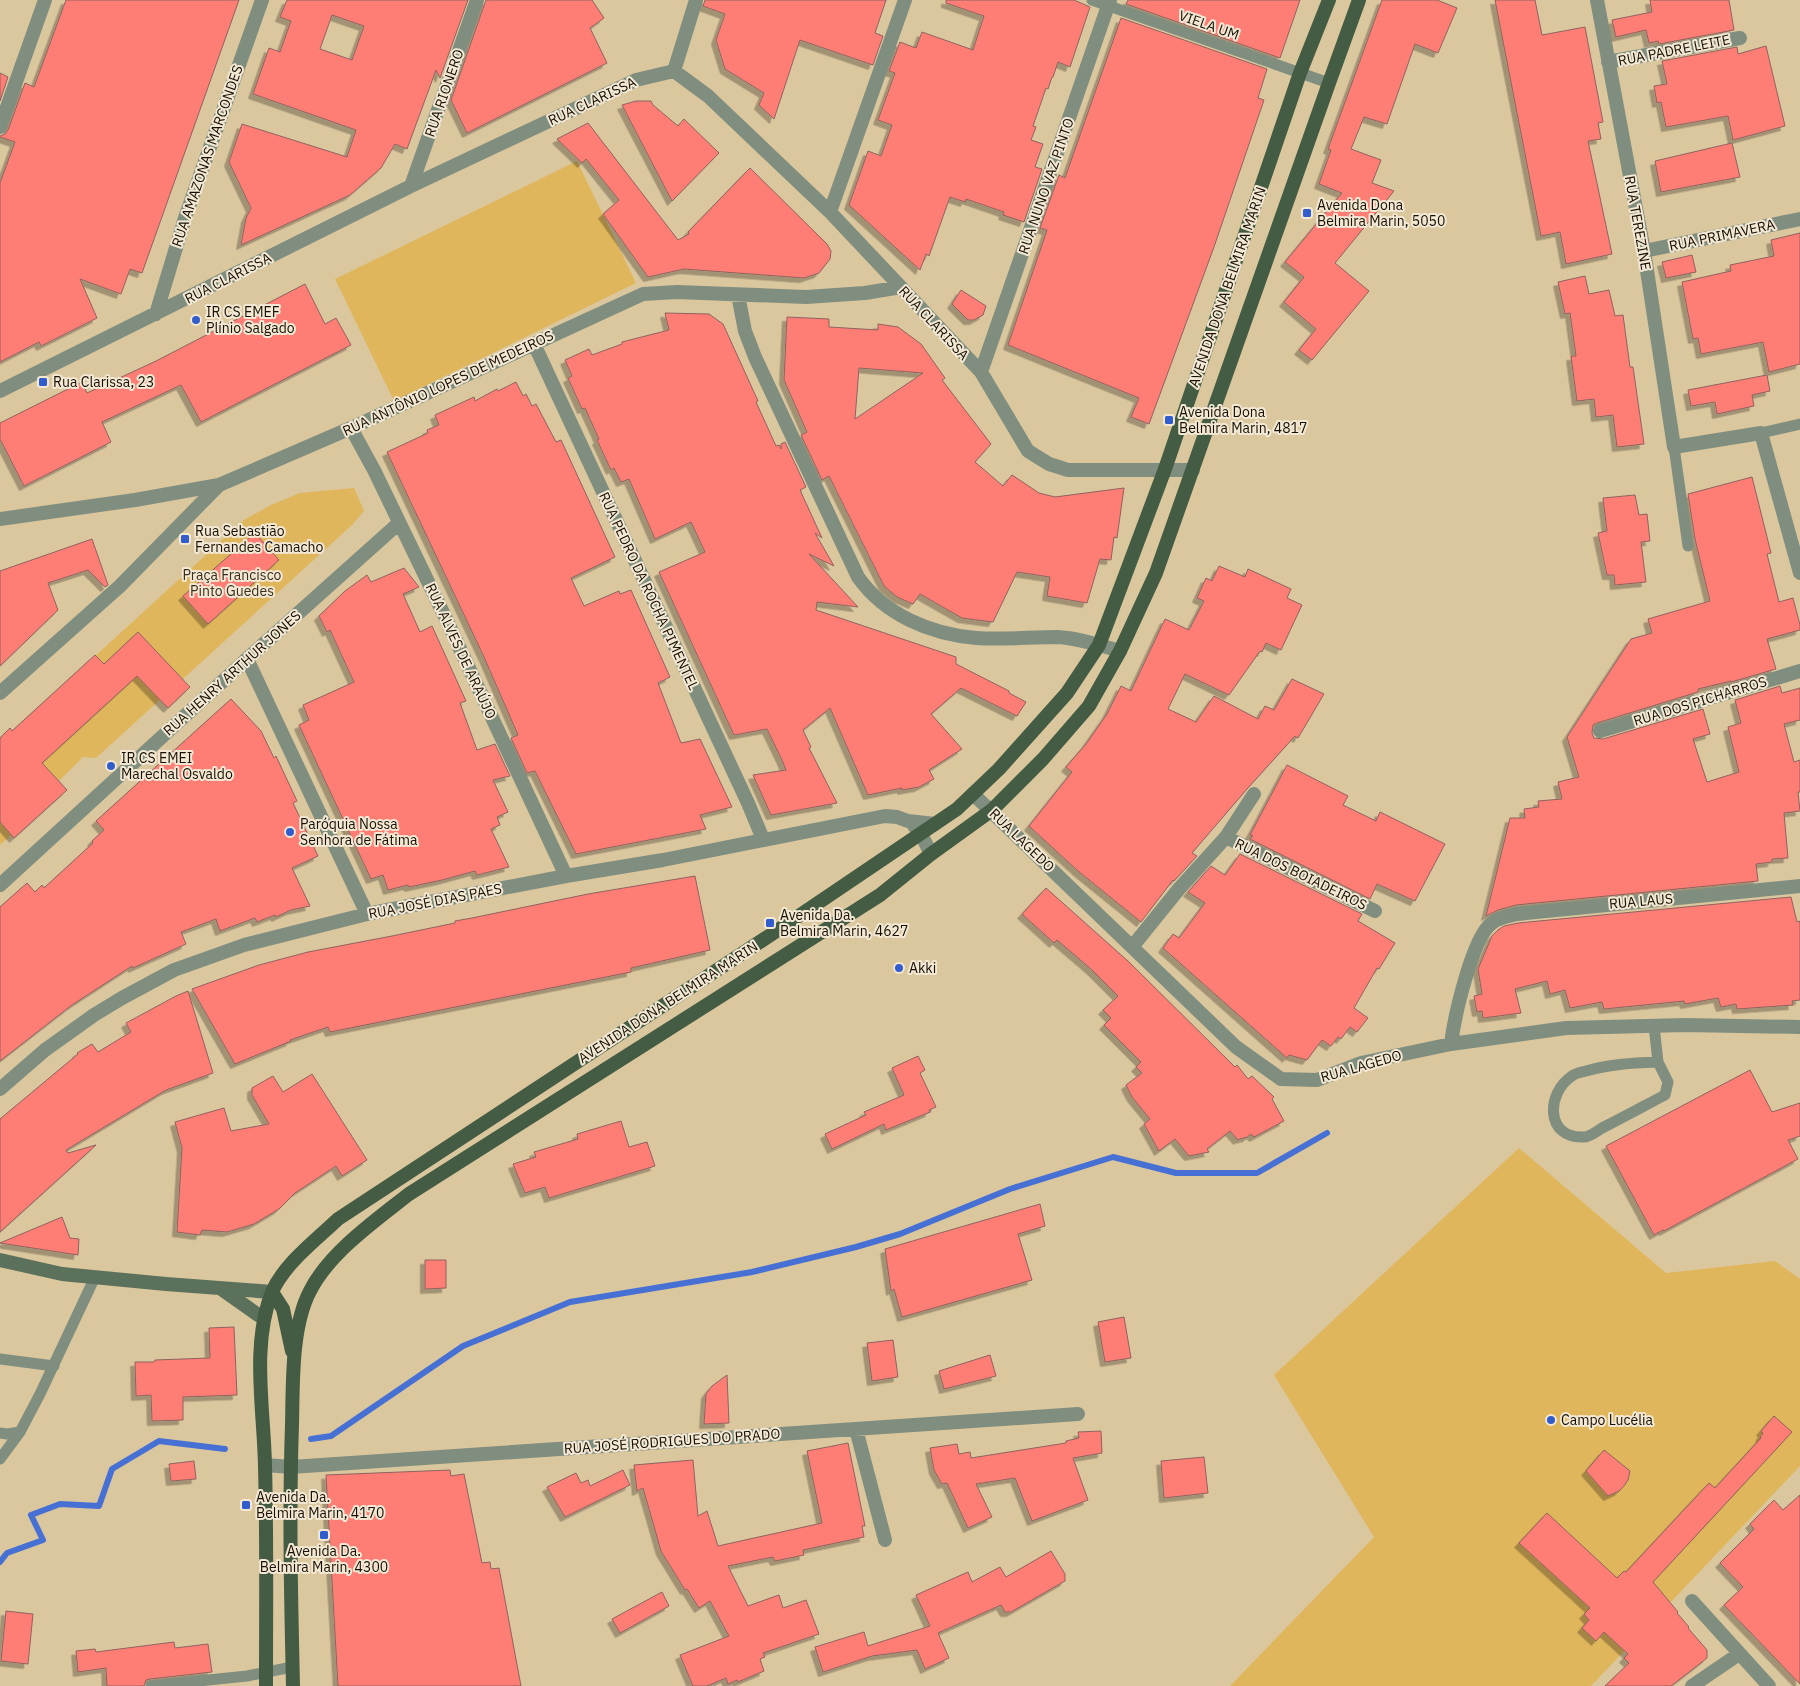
<svg xmlns="http://www.w3.org/2000/svg" width="1800" height="1686" viewBox="0 0 1800 1686" font-family="'IBM Plex Sans',sans-serif">
<style>
.green{fill:#dfb65b}
.lines{fill:none;stroke-linecap:round;stroke-linejoin:round}
.stream{stroke:#4770d4;stroke-width:6}
.building{fill:#fe7d75;stroke:#8f625e;fill-rule:evenodd;filter:url(#shadow)}
.service{stroke:#808e7f;stroke-width:11}
.minor{stroke:#808e7f;stroke-width:14}
.secondary{stroke:#5c715c;stroke-width:14}
.primary{stroke:#435c43;stroke-width:14}
.poi-dot{fill:#315ccb;stroke:#f3e8d4;stroke-width:2}
.labels{text-anchor:middle;dominant-baseline:central;stroke-width:4;stroke-linejoin:round;paint-order:stroke}
.street-label{font-size:14px;fill:#171003;stroke:#f3e8d4}
.poi-label{font-size:14px;fill:#171003;stroke:#f3e8d4;text-anchor:start}
.park-label{font-size:14px;fill:#3a2f1a;stroke:#f3e8d4}
</style>
<defs>
<filter id="shadow"><feDropShadow dx="-4.5" dy="4.5" stdDeviation="0" flood-color="#0004"/></filter>
</defs>
<rect width="100%" height="100%" fill="#dbc79e"/>
<path class="green" d="M577,161l59,122 -242,118 -59,-122z
M354,488l10,23 -12,14 -256,233 -13,-1 -26,26 -30,38 -27,24v-102l244,-223 27,-15 29,-12z
M1519,1148l147,125 109,-12 25,18v187l-209,220h-361l144,-149 -100,-162z"/>
<g class="lines">
<path class="stream" d="M311,1439l20,-3 132,-90 107,-44 182,-30 104,-25 44,-13 110,-45 103,-32 63,16h81l70,-40
M0,1562l7,-9 36,-13 -12,-25 29,-11 39,2 13,-37 47,-28 66,8"/>
</g>
<path class="building" d="M66,0h173l-97,273 -12,-4 -9,25 -41,-15 17,39 -56,28 -2,-4 -39,20v-179l15,-41 -15,-5v-1l5,-2 3,-4 17,-47 9,4z
M287,0h181l-28,78 -4,-8 -29,79 -12,-5 -14,24 -31,27 -109,50 5,-27 5,-10 -22,-46 13,-38 105,33 9,-27 -103,-36 16,-46 11,4 11,-31 -11,-4zM332,15l32,11 -12,34 -32,-11z
M486,0h106l12,18 -14,10 17,35 -140,70 -16,-33z
M705,0h181l-11,33 8,3 -10,29 -73,-25 -26,79 -15,-14 5,-12 -39,-24 -9,-29 9,-26 -22,-8z
M946,0h128l16,7 -20,60 -12,-5 -5,15h-1l-4,12 -2,-1 -13,38 3,1 -5,13 12,4 -8,23 7,2 -18,53 -21,-7 1,-3 -38,-13 -1,3 -15,-5 -21,59 -3,-2 -6,16 -71,-65 19,-54 13,5 11,-31 -14,-5 17,-47 -6,-2 11,-29 16,6 6,-16 51,18 11,-34 -38,-13z
M1128,0h172l-20,58 -154,-54z
M1382,0h55l20,8 -19,45 -23,-9 -28,80 -23,-7 -13,32 30,11 -9,23 22,8 -59,72 34,28 -57,69 -13,-10 17,-21 -32,-27 20,-25 -19,-15 57,-69 -23,-9 12,-34 -3,-1z
M1495,0h40l7,35 43,-8 18,95 -5,1 3,16 -13,2 24,113 -46,10 -6,-32 -19,4z
M1650,0h79l5,30 -75,14 -1,-3 -9,2 -3,-13 -30,7 -4,-17 40,-8z
M1121,18l146,51 -9,29 6,2 -50,147 -65,177 -18,-7 8,-19 -131,-53 39,-115 -7,-2 19,-53 6,3z
M1766,46l19,80 -52,14 -5,-24 -62,11 -5,-25 -4,1 -3,-17 13,-2 -5,-23 75,-14 1,7z
M0,73l8,4 -8,24z
M636,101h15l2,4 25,21 6,-7 35,34 -47,48 -50,-96z
M588,123l90,117 11,-6 -1,-2 62,-64 77,76 4,7 -1,8 -11,14 -15,5 -120,-9 -36,8 -45,-63 16,-14 -33,-41 -4,4 -25,-24z
M1732,143l8,34 -79,15 -6,-31z
M1800,233v131l-31,8 -6,-30 -62,12 -3,-16 -5,1 -11,-57 49,-11 -1,-6 44,-9 -3,-16z
M1692,255l4,17 -30,6 -4,-16z
M1585,276l4,18 20,-4 6,26 8,-1 7,52h3l11,77 -27,3 -4,-32 -17,2 -2,-18 -17,2 -6,-45h5l-6,-43 -5,1 -7,-32z
M305,284l20,40 11,-6 15,27 -150,77 -20,-37 -79,37 9,20 -87,44 -24,-47v-16l82,-41 5,11 69,-32z
M961,290l25,16 -3,9 -9,5h-6l-16,-16z
M665,313l44,1 14,10 35,77 -2,1 20,44 3,-1 2,4v-5l4,-2 21,45 -6,3 22,48 -7,-5 19,33 -25,-12 49,53 -41,-5 -1,8 140,47v7l53,27v2l17,9 -9,14 -56,-28 -30,26 31,35 -33,21 5,9 -15,8 -17,3v-2l-34,7 -38,-87 -27,22 8,17 -2,1 28,55 -66,12 -18,-40 33,-5 -4,-10 -15,-31 -33,6 -75,-163 46,-20 -14,-30 -36,17 -26,-60 -8,3 -7,-14 -3,2 -14,-30 2,-1 -14,-31 -3,1 -14,-31 4,-2 -7,-16 24,-11 3,6 30,-11v-2l47,-12z
M787,317l42,2v8l49,3v-6l20,3 23,17 24,34 -3,2 49,64 -16,18 28,24 9,-11 27,18 16,4 69,-9 -7,50 -3,-1 -3,23 -11,-1 -13,44 -40,-7 3,-19 -33,-5 -24,50 -31,-4 -42,-24 -7,10 -16,-7 -13,-11 -55,-110 -7,4 -21,-45 6,-3 -23,-52zM859,368l64,5 -68,46z
M1767,375l3,16 -18,4 2,11 -37,8 -2,-12 -24,4 -3,-16z
M516,382l7,14 3,-2 6,12 4,-2 20,38 5,-2 54,117 -44,21 13,28 35,-15 1,3 11,-4 39,87 -12,6 23,60 19,-4 32,68 -32,8 6,14 -130,25 -41,-83 -8,2 -16,-35 7,-3 -34,-78 -97,-205 41,-19 -1,-3 12,-5 -4,-10 39,-18 1,4 22,-12 1,2z
M1752,477l19,76 -4,1 12,48 14,-4 7,27v5l-33,9 9,30 -45,13v-1l-33,8v3l-101,31 -4,2 -1,8 2,5 9,1 100,-30 7,25 -17,5 14,43 32,-10 -11,-45 13,-4 -6,-23 45,-14 2,7 18,-5v32l-16,4 10,38 6,-2v32h-2l2,19 -16,2 4,45 -16,1v3l-16,2 2,17 -242,24 -18,5 -12,6 24,-98h15l-1,-9 15,-2 -1,-6 24,-2 -4,-17 21,-5 -12,-40 64,-98 21,-6 -4,-14 62,-18 -15,-62 -7,-45z
M1635,495l4,20 8,-1 3,27 -9,1 5,40 -31,3 -1,-10h-7l-9,-42 9,-2 -4,-33z
M255,533l24,27 -71,64 -25,-28z
M92,539l16,46 -3,2 -17,-17 -40,13 10,27 -58,56v-95z
M1219,566l26,11 3,-8 43,20 -4,9 15,7 -21,45 -15,-7 -4,9 -2,-1 -31,44 -44,-21 -17,35 28,13 18,-26 44,23 7,-13 9,4 18,-31 32,15 -26,44 -3,-2 -48,53 -55,64 5,3 -23,25 -1,-1 -32,42 -63,-51 -49,-45 43,-54 -6,-5 20,-23 21,-30 14,-28 10,5 34,-72 24,11 15,-29 -7,-3 9,-20 6,3z
M404,568l15,19 -16,7 17,38 12,-6 34,75 -6,2 17,47 18,-6 15,32 -17,4 15,32 -11,5 3,8 -9,4 18,38 -32,8 -2,-4 -33,9 -33,7 -1,-2 -20,5 -5,-15 -12,4 -72,-154 10,-5 -6,-15 51,-23 -24,-52 -3,2 -8,-16 26,-25 22,-16 4,7z
M138,632l52,55 -22,21 -31,-32 -95,87 25,27 -53,48 -14,-16v-84l10,-10 2,3 83,-76 9,9z
M231,699l30,32 13,27 2,-2 21,45 -4,2 25,53 -26,12 18,38 -19,4 -15,7 -1,-2 -18,7 -2,-4 -35,13 -4,-12 -35,13 5,12 -53,24 -1,-2 -60,39 -72,56v-154l27,-24 8,9 7,-7 2,3 49,-45 -1,-2 12,-11 -8,-9z
M1287,765l61,31 -5,9 33,16 4,-9 65,32 -30,57 -38,-17 -7,15 -120,-60 3,-3 -3,-1z
M1240,854l122,60 -4,7 37,22 -16,26 -2,-1 -23,40 14,10 -11,14 -7,-5 -9,12 -3,-2 -7,9 -9,-6 -15,20 -18,-5 -2,3 -124,-110 10,-14 6,4 26,-35 -17,-11 23,-26 14,9z
M695,876l15,74 -79,18v4l-15,3 -286,57 -2,-5 -38,13 1,1 -56,23 -43,-75 67,-24 49,-13 84,-16 63,-13v-2l17,-3 116,-24z
M1046,888l83,74 106,105 2,-2 11,14 4,-3 22,21 -2,2 12,22 -30,16 -3,-3 -5,4 -1,-1 -3,2 -1,-1 -3,2 -8,-9 -23,18 2,3 -20,4 -14,-17 -16,12 -15,-27 6,-5 -18,-22 -6,-12 16,-12 -6,-6 5,-5 -37,-37 7,-7 -8,-8 15,-14 -26,-26 -35,-30 -3,3 -32,-29z
M1791,897l6,25 3,-1v79l-8,1 1,4 -56,4 -1,-5 -15,3 -3,-9 -33,6 -1,-3 -80,8 -2,-7 -32,6 -5,-18 -15,4 -3,-13 -32,8 6,24 -38,5 -1,-7 -5,1 -3,-16 8,-2 -4,-25 14,-33 6,-6 6,-4 14,-3z
M188,991l25,82 -47,17 -100,60 2,3 28,-8 -96,87v-113l78,-65 -1,-1 15,-9 6,8 33,-20 -5,-9 50,-27z
M918,1056l7,14 -5,3 16,34 -7,3 1,2 -44,18 -2,-6 -52,25 -7,-15 41,-19 -2,-3 40,-17 -12,-27z
M1750,1070l22,42 28,-9v33l-12,4 10,19 -134,72 -1,-1 -9,5 -48,-89z
M312,1074l55,86 -25,16 -6,-10 -41,27 -16,16 -25,15 -27,8 -25,-2 -2,5 -23,-3 5,-84 -7,-26 49,-14 7,23 38,-7 -17,-29v-7l21,-12 10,16z
M621,1121l8,26 18,-5 8,24 -106,32 -4,-11 -20,6 -12,-29 23,-7 -2,-5 44,-13 -1,-5z
M1040,1204l5,22 -27,8 14,46 -130,37 -8,-28 -3,2 -6,-42z
M62,1217l8,21 9,1 -1,16 -78,-12z
M425,1260h21v28l-21,1z
M1124,1317l7,41 -26,4 -7,-40z
M234,1327l3,68 -54,2v23l-31,1 -1,-26 -15,1 -1,-34h19l1,-2 55,-2 -1,-30z
M893,1340l5,37 -26,4 -5,-38z
M990,1355l6,21 -52,13 -5,-18z
M727,1375l2,48 -25,1 2,-30 6,-8z
M1774,1416l18,16 -139,150 25,30 -1,1 12,14 -1,1 19,22v8l-36,28h-66l24,-23 -5,-5 4,-4 -24,-22 -8,9 -14,-13 7,-8 -5,-6 6,-6 -71,-65 28,-30 70,65 7,-7 2,1 83,-89 6,5 46,-50 -1,-1 3,-4 -2,-2z
M1101,1431l1,22 -29,5 15,42 -56,21 -17,-43 -39,6 16,33 -24,11 -21,-45 -5,1 -8,-14 -4,-22 27,-4 2,10 11,-2 1,6 95,-15v-2l13,-3 -1,-6z
M848,1443l17,83h-3l2,11 -61,13 1,5 -29,6 -2,-4 -45,9 20,40 31,-11 4,13 23,-8 13,34 -56,19 2,4 -5,2 4,12 -26,11 -1,-2 -9,4 -2,-6 -19,8h-14l-13,-31 49,-19 -19,-35 -11,7 -12,-19 -2,1 -24,-39 -18,-63 -6,3 -3,-26 59,-5 5,56 9,-5 11,35 104,-23 -15,-72z
M1604,1450l26,21 -2,9 -4,6 -5,5 -11,5 -22,-25z
M1204,1457l4,36 -44,5 -3,-37z
M194,1461l2,18 -25,2 -2,-17z
M450,1470l1,6 13,-2 18,89 8,-1 1,7 8,-1 22,118h-183l-12,-211z
M623,1470l7,15 -65,32 -18,-30 29,-14 5,10 7,-3 2,6z
M1800,1495v189l-76,-79 19,-18 -23,-24 34,-34 -4,-5 24,-24 9,10z
M1051,1551l14,23v7l-54,31h-6l-4,-7 -63,28 11,25 -24,11 -8,-19 -45,6 -49,16 -8,-25 49,-15 4,14 62,-20 -14,-31 52,-23 4,10 28,-15 6,10z
M662,1592l7,14 -49,27 -8,-14z
M6,1611l27,3 -5,50 -27,-3z
M174,1642l1,6 33,-4 4,28 -62,7 -4,1 -2,6h-37l-1,-18 -28,4 -2,-21 19,-2 1,3z"/>
<g class="lines">
<path class="service" d="M1092,0l237,83
M1761,433l39,-9
M1674,447l14,99
M1654,1026l4,36 10,20 -3,13c-21,11 -41,22 -61,32 -6,3 -14,10 -20,10 -39,2 -38,-44 -12,-61 3,-3 10,-4 14,-5 24,-7 47,-8 72,-9
M0,1359l54,7
M0,1433l7,1 13,-2 20,-38 55,-117
M0,1459l20,-27
M151,1686l96,-10 45,-9"/>
<path class="minor" d="M1597,0l47,251 30,196 87,-14 39,140
M1608,62l132,-24
M674,71l22,-71
M0,127l45,-127
M411,186l66,-186
M830,212l75,-212
M1644,251l156,-32
M738,295l7,36 10,26 103,220c27,38 72,57 118,61 27,2 54,-1 81,-1 21,1 42,8 63,14
M156,314l29,-96 77,-218
M534,344l214,459 15,36
M981,372l129,-372
M0,391l411,-205 225,-106 38,-9 34,25 122,116 151,160 47,79 21,13 19,6h125
M351,428l23,42 73,151 119,255
M0,519l135,-19 84,-15 132,-57 292,-134 34,-2 129,5 59,-4 36,-6
M247,659l120,255
M0,693l120,-107 99,-101
M1600,731l200,-60
M973,794l263,253 45,32 36,1 44,-17 90,-19 115,-16 119,-3 115,2
M914,826l7,8 10,20
M1226,837l149,74
M0,885l247,-226 152,-136
M1132,947l46,-57 48,-53 28,-43
M1451,1044c3,-25 21,-107 41,-121 7,-6 17,-7 25,-9l283,-28
M0,1089l45,-39 49,-35 28,-17 52,-28 70,-25 123,-31 199,-38 97,-16 222,-44 12,1 11,4 27,3
M856,1429l29,111
M265,1465l26,2 787,-53
M1692,1601l77,85
M1692,1686l47,-32"/>
<path class="secondary" d="M0,1260l62,14 104,10 106,8
M220,1288l44,31"/>
<path class="primary" d="M272,1292l11,17 9,42
M266,1686c0,-73 1,-147 -1,-220 -1,-56 -14,-121 7,-174 12,-28 44,-52 66,-73l437,-287 182,-123 42,-40 68,-76 32,-48 66,-176 135,-396 29,-73
M293,1686c-2,-87 -4,-174 -1,-261 1,-40 -1,-98 18,-134 19,-38 66,-71 99,-97l471,-299 51,-41 61,-44 51,-51 46,-53 31,-55 36,-78 173,-490 30,-83"/>
</g>
<g class="poi-dot">
<rect x="1302" y="208" width="10" height="10" rx="2.5"/>
<circle cx="196" cy="320" r="5"/>
<rect x="38" y="377" width="10" height="10" rx="2.5"/>
<rect x="1164" y="415" width="10" height="10" rx="2.5"/>
<rect x="180" y="534" width="10" height="10" rx="2.5"/>
<circle cx="111" cy="766" r="5"/>
<circle cx="290" cy="832" r="5"/>
<rect x="765" y="918" width="10" height="10" rx="2.5"/>
<circle cx="899" cy="968" r="5"/>
<circle cx="1551" cy="1420" r="5"/>
<rect x="241" y="1500" width="10" height="10" rx="2.5"/>
<rect x="319" y="1530" width="10" height="10" rx="2.5"/>
</g>
<g class="labels">
<g class="street-label">
<text transform="translate(1209 25) rotate(19)">VIELA UM</text>
<text transform="translate(1674 50) rotate(-11)">RUA PADRE LEITE</text>
<text transform="translate(444 93) rotate(-71)">RUA RIONERO</text>
<text transform="translate(592 101) rotate(-25)">RUA CLARISSA</text>
<text transform="translate(207 156) rotate(-71)">RUA AMAZONAS MARCONDES</text>
<text transform="translate(1046 186) rotate(-71)">RUA NUNO VAZ PINTO</text>
<text transform="translate(1638 223) rotate(80)">RUA TEREZINE</text>
<text transform="translate(1722 235) rotate(-12)">RUA PRIMAVERA</text>
<text transform="translate(228 278) rotate(-27)">RUA CLARISSA</text>
<text transform="translate(1227 287) rotate(-71)">AVENIDA DONA BELMIRA MARIN</text>
<text transform="translate(934 323) rotate(47)">RUA CLARISSA</text>
<text transform="translate(448 383) rotate(-25)">RUA ANTÔNIO LOPES DE MEDEIROS</text>
<text transform="translate(649 591) rotate(65)">RUA PEDRO DA ROCHA PIMENTEL</text>
<text transform="translate(461 651) rotate(65)">RUA ALVES DE ARAÚJO</text>
<text transform="translate(232 673) rotate(-42)">RUA HENRY ARTHUR JONES</text>
<text transform="translate(1700 701) rotate(-17)">RUA DOS PICHARROS</text>
<text transform="translate(1022 840) rotate(44)">RUA LAGEDO</text>
<text transform="translate(1301 874) rotate(26)">RUA DOS BOIADEIROS</text>
<text transform="translate(435 901) rotate(-11)">RUA JOSÉ DIAS PAES</text>
<text transform="translate(1641 901) rotate(-5)">RUA LAUS</text>
<text transform="translate(668 1002) rotate(-33)">AVENIDA DONA BELMIRA MARIN</text>
<text transform="translate(1361 1066) rotate(-16)">RUA LAGEDO</text>
<text transform="translate(672 1441) rotate(-4)">RUA JOSÉ RODRIGUES DO PRADO</text>
</g>
<g class="poi-label">
<text x="1317" y="205">Avenida Dona<tspan x="1317" dy="16">Belmira Marin, 5050</tspan></text>
<text x="206" y="312">IR CS EMEF<tspan x="206" dy="16">Plínio Salgado</tspan></text>
<text x="53" y="382">Rua Clarissa, 23</text>
<text x="1179" y="412">Avenida Dona<tspan x="1179" dy="16">Belmira Marin, 4817</tspan></text>
<text x="195" y="531">Rua Sebastião<tspan x="195" dy="16">Fernandes Camacho</tspan></text>
<text x="121" y="758">IR CS EMEI<tspan x="121" dy="16">Marechal Osvaldo</tspan></text>
<text x="300" y="824">Paróquia Nossa<tspan x="300" dy="16">Senhora de Fátima</tspan></text>
<text x="780" y="915">Avenida Da.<tspan x="780" dy="16">Belmira Marin, 4627</tspan></text>
<text x="909" y="968">Akki</text>
<text x="1561" y="1420">Campo Lucélia</text>
<text x="256" y="1497">Avenida Da.<tspan x="256" dy="16">Belmira Marin, 4170</tspan></text>
<text x="324" y="1551" text-anchor="middle">Avenida Da.<tspan x="324" dy="16">Belmira Marin, 4300</tspan></text>
</g>
<g class="park-label">
<text x="232" y="575">Praça Francisco<tspan x="232" dy="16">Pinto Guedes</tspan></text>
</g>
</g>
</svg>
